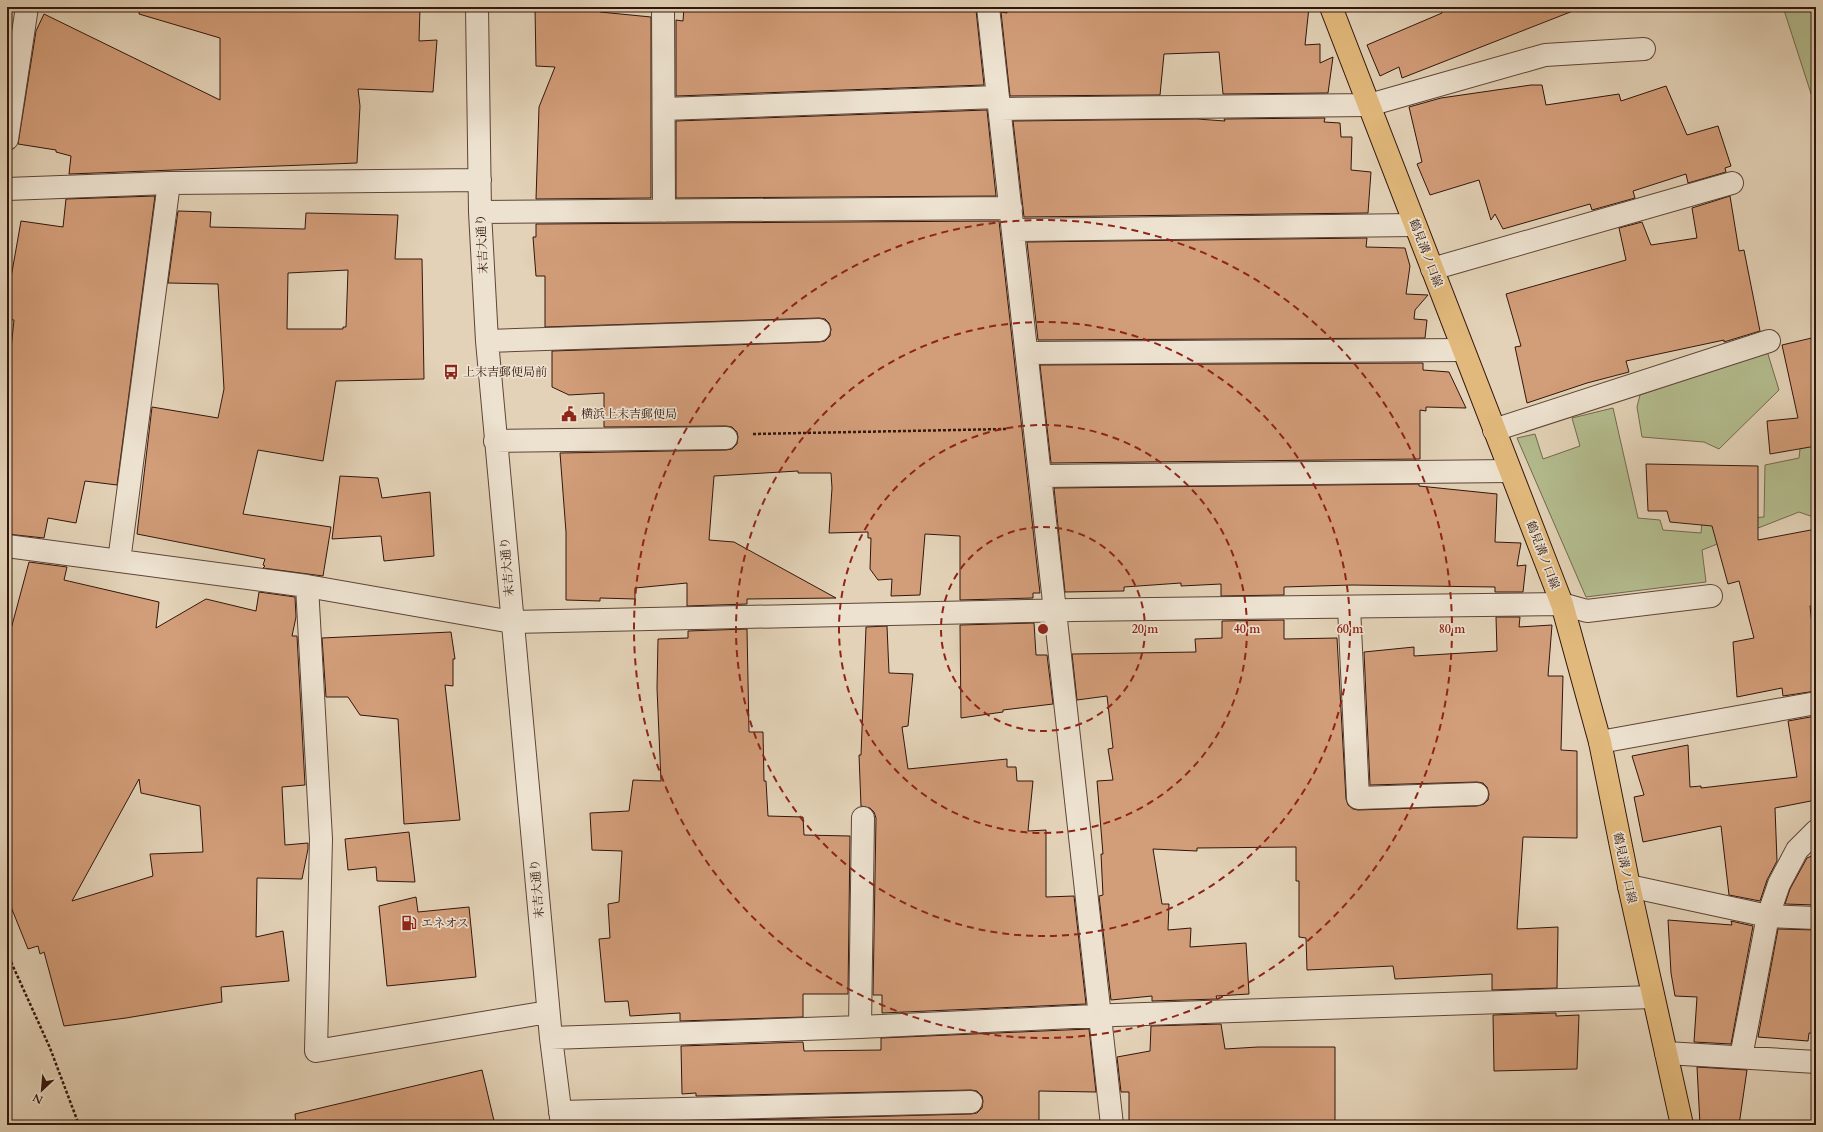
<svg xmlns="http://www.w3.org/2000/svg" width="1823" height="1132" viewBox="0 0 1823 1132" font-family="Cardo,'Noto Serif JP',serif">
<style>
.green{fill:#b3bc8e;stroke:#72694d}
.building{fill:#d29d79;stroke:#32160c;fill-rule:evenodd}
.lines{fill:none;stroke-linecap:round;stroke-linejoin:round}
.minor-casing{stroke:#5e4537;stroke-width:24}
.major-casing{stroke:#32160c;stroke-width:24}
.path{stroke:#32160c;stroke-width:2.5;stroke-dasharray:3 2;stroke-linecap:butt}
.minor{stroke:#ede2d0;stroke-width:22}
.major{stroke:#e2b97c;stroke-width:22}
.ring{fill:none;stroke:#8f2418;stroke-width:2;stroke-dasharray:7 5}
.labels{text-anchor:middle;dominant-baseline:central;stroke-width:3.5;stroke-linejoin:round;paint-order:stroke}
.street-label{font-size:12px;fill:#32160c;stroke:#ede2d0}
.poi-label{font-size:12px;fill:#32160c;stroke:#ede2d0;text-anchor:start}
.centre{fill:#8f2418;stroke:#ede2d0;stroke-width:2}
.ring-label{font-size:12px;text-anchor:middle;font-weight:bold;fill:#8f2418;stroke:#ede2d0;stroke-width:3.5;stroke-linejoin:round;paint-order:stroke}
</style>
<rect width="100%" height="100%" fill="#e3d2b7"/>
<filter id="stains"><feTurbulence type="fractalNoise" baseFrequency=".005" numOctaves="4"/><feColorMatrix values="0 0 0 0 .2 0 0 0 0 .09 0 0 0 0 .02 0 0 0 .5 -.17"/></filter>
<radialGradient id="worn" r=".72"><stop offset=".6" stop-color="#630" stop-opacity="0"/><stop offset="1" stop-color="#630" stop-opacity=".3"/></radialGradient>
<path class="green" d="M1783,7h33v102z
M1767,351l12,39 -60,59 -15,-7 -62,-5 -5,-30 3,-12z
M1613,408l25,110 22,2 3,10 38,3 1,-12 62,-4 1,-52 34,-7 3,-27 14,22v65l-17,-6 -97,38 4,32 -120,15 -69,-159 18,-4 8,25 37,-13 -8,-28z"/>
<path class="building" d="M140,7l280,1 -1,33 18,-1 -4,52 -75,-3 2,17 -3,57 -288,11 2,-18 -15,-4v-2l-38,-6 18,-113 8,-17 176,86v-62l-81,-24z
M535,7h65v5l51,5v181l-115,1 3,-92 16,-40 -19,-1z
M684,7h267v2l25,1 8,75 -308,11v-76l7,1z
M1007,7h302l-4,38 15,-1v19l13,-6 -5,36 -105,1 -4,-42 -55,2 -4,41 -150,1 -9,-84 6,1z
M1440,7h138v2l-176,69 -3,-11 -19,9 -13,-31 75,-32z
M7,29l4,1 -4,26z
M1531,85h11l4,20 73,-11 2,7 45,-15 21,49 31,-9 13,40 -6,2 1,4 -38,11 -2,-9 -53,17 2,7 -43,12 -2,-6 -87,25 -8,-15 -4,6 -12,-40 -49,15 -13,-31 5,-2 -13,-55 32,-9z
M987,110l9,86 -320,2v-77z
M1325,118l-1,4 16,1 1,14h11l-1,33 20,2 -3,41 -344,4 -11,-96 184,-2 28,2 -1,-2z
M155,196l-38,289 -32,-4 -9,42 -28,-5 -4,20 -37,-4v-147l7,-67 -7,-1v-30h2l12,-68 42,6 3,-28z
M1730,196l9,55 5,-1 16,81 -36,11v-2l-98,21 3,11 -42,11 -60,20 -12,-56 6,-1 -15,-52 120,-34 -7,-32 23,-6 9,23 46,-7 -5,-30z
M178,211l33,1 -1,15 95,2 1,-16 92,2 -3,44h27l2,120 -88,2 -13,80 -65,-11 -15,64 88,13 -8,49 -60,-8 2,-2 -2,-1 2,-6 -128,-25 15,-127 66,11 6,-29 -6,-105 -50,-1zM348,270l-2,57h-3v2h-56l1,-56z
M999,221l41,372h-7v5l-73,2v-64l-35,-2 -5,61 -29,1 1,-17 -14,1 -8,-11 1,-31h-3v-6l-39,1 3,-45 -1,-15h-33v-2l-84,5 -5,64 25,2 102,56 -89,1v5l-60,2v-23l-52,5v11l-35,-1v3l-34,-1v-68l-6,-79 166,-3 6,-1 5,-5 1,-7 -1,-5 -5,-5 -6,-1 -122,1v-34l-35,2 -17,-8v-36l267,-9 6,-1 5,-5 1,-7 -2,-6 -4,-4 -6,-1 -274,9v-51h-9l-3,-39h3v-13z
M1367,238l-1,9 39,1 5,18 -4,28 22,1 -13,15 -1,9 13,1 -2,18 -387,2 -11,-98z
M1816,337v109l-46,8 -3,-33 31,-3 -16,-73z
M1423,363v7l26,2 17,36 -40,-1v4l-6,-1v49l-369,4 -11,-98z
M1646,464l112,2v74l58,-11v75l-6,2 6,57v28l-33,5 -1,-8 -45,9 -4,-55 21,-4 -15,-57 -11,3 -16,-58 -42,-4 -3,-11h-19z
M340,476l38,2 4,20 48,-6 4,64 -50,5 -3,-25 -49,3z
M1419,484v2l78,8 -2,48 26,1 -4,23 9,-1 -3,27h-28v-5l-143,-2 -68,2v8l-63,1v-12l-40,2v-3l-57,4v4l-59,1 -11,-104z
M29,562l38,5 -3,13 95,22 -3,26 50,-29 50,12 3,-19 36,5 1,20 -4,19h5l8,149 -23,2 3,58 23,-2v6l-6,30 -45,-1 -1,59 27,-6 6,50 -68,6 1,15 -96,16 -62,8 -20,-74 -4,2 -2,-8 -10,3 -21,-52v-253zM139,779l2,14 59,13 3,46 -53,2 3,22 -81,25z
M1496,617h24l-1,10 33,-2 -4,51h15l-2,74 16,1v87l-54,-1 -6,92 41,-2 -1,61 -65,2v-16l-97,5 -2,-13 -86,4 -1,-32 -7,-1v-56h-3v-34l-99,1v3l-44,-2 9,55h7l-1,26 23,-2 -1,19 56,-4 3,51 -33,2 1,3 -65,2v-5l-41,4 -12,-104 4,-1 -2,-41h2l-6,-73 16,-1 -5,-31 5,-1 -6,-52 -30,4 -5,-46 124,-2 -1,-13 27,-1v-17l62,-1v19l53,-1 9,161 2,6 5,4 5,1 119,-4 7,-2 4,-4 1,-6 -2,-7 -4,-4 -6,-1 -107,3 -6,-133 50,-5v9l83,-5z
M1034,623l2,32h11l6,49 -50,6v2l-42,6 -1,-93z
M887,626l2,47 24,1 -5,52 -6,1 6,42 99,-10v8h9l1,14h16l-5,50 18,-1v67l28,-1 12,108 -204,9v-18h-9l3,-177 -2,-6 -4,-4 -9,-2 -2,-51h2l5,-128z
M747,629l2,103h14l1,49h2l2,35 35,1 1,18 46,1 -2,158h-45v23l-123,4v-8l-50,3 -2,-15 -23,1 -6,-63 11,-1 -2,-34 11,-2 3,-51 -30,-1 -2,-37 39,-2 4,-31 28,1 -4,-93 1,-49 30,-1v-7z
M451,632l4,27h-2v27l-8,-1 15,135 -56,4 -6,-105 -38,-4 -12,-18h-22l-4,-59z
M1816,716v84l-41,8 2,53 -10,19 -7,21 -31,-6 -8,-69 -78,16 -9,-45 10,-2 -12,-39 56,-11 2,42 11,-1v2l96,-11 -9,-56z
M409,832l6,50 -38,-1 -1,-14 -28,3 -3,-31z
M1816,854v51l-31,-1 5,-15 17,-31z
M416,897l2,15 51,-5 7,70 -89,9 -8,-80z
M1668,920l64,5 -1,-4 22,5 -22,118 -37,-2 3,-45 -22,-1 -4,-23z
M1778,929l38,1v103h-7l-1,8 -50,-4z
M1556,1013v3l23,-1 -2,54 -83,2 -1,-56z
M1221,1024l4,25 33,-2h77v78h-206v-33h-8l-4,-35 33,-6 1,-25z
M1089,1029l7,63 -57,-1v34h-343v-4l275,-7 6,-1 5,-5 1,-7 -1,-5 -5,-5 -6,-1 -275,6v-3l-14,1 -1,-48 122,-4 1,9 77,-1v-12z
M1697,1067l50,3 -8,55h-39z
M482,1070l13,55h-199l-1,-11z"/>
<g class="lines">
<g class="minor-casing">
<path id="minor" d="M477,7l3,205 7,129 64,697 11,87
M663,7l1,204
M988,7l124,1118
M664,109l334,-12
M1000,109l369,-4 176,-50 99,-6
M7,139l20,-132
M7,189l162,-6 311,-3
M480,212l531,-4
M1013,230l402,-5
M1432,269l300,-86
M487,341l332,-11
M1027,353l436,-3
M1494,430l275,-89
M495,441l231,-3
M1041,476l469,-5
M7,546l300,40 205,36 562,-12 488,-6 25,7 124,-15
M119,561l50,-378
M307,586l14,253 -5,212 232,-39
M1349,607l9,191 119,-4
M1600,742l216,-39
M1629,886l139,30 48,2
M860,1027l3,-209
M551,1038l309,-11 255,-12 538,-18
M1666,1053l150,9
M1741,1057l27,-141 11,-32 18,-34 19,-19
M560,1112l411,-10"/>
</g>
<g class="major-casing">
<path id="major" d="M1331,7l231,597 38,138 29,144 53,239"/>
</g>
<path class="path" d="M753,434l253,-5
M7,953l43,95 29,77"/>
<use href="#minor" class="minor"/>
<use href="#major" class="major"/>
</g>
<g class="ring">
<circle cx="1043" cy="629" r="102"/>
<circle cx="1043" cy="629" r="204"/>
<circle cx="1043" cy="629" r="307"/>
<circle cx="1043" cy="629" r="409"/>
</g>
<defs>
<g id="bus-bare" transform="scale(1.2)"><path d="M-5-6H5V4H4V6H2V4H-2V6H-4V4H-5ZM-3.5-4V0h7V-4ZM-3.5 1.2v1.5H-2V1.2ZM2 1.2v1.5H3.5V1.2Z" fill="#8f2418" stroke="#ede2d0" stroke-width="2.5" paint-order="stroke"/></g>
<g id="civic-bare" transform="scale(1.2)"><path d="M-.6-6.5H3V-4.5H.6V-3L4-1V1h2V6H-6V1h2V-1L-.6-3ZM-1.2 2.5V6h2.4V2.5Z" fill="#8f2418" stroke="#ede2d0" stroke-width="2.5" paint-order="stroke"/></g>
<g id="fuel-bare" transform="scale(1.2)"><path d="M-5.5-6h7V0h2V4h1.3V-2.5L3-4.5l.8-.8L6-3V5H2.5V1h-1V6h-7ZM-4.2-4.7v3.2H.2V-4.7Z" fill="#8f2418" stroke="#ede2d0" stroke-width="2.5" paint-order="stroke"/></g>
</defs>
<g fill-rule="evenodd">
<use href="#bus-bare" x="451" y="372"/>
<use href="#civic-bare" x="569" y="414"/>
<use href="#fuel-bare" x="409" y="923"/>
</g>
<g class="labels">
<g class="street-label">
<text transform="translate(482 244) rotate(-93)">末吉大通り</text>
<text transform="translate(1426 253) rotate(69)">鶴見溝ノ口線</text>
<text transform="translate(1543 555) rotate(69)">鶴見溝ノ口線</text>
<text transform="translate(507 567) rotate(-95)">末吉大通り</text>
<text transform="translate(1625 868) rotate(78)">鶴見溝ノ口線</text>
<text transform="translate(537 889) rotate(-95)">末吉大通り</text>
</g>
<g class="poi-label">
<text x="463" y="372">上末吉郵便局前</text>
<text x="581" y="414">横浜上末吉郵便局</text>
<text x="421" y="923">エネオス</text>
</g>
</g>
<circle cx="1043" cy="629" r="6" class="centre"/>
<g class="ring-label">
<text x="1145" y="633">20 m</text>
<text x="1247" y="633">40 m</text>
<text x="1350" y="633">60 m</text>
<text x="1452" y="633">80 m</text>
</g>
<rect width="1823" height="1132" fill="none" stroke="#e3d2b7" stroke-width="24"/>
<rect x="8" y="8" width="1807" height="1116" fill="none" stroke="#32160c" stroke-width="2"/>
<rect x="12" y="12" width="1799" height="1108" fill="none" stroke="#32160c"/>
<g transform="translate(42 1090) rotate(206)" stroke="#ede2d0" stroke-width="3" paint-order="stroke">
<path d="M0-3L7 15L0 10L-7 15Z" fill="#32160c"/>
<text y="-6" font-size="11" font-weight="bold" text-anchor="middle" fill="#32160c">N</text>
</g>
<rect width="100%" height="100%" filter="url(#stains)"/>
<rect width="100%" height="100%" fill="url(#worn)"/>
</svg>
